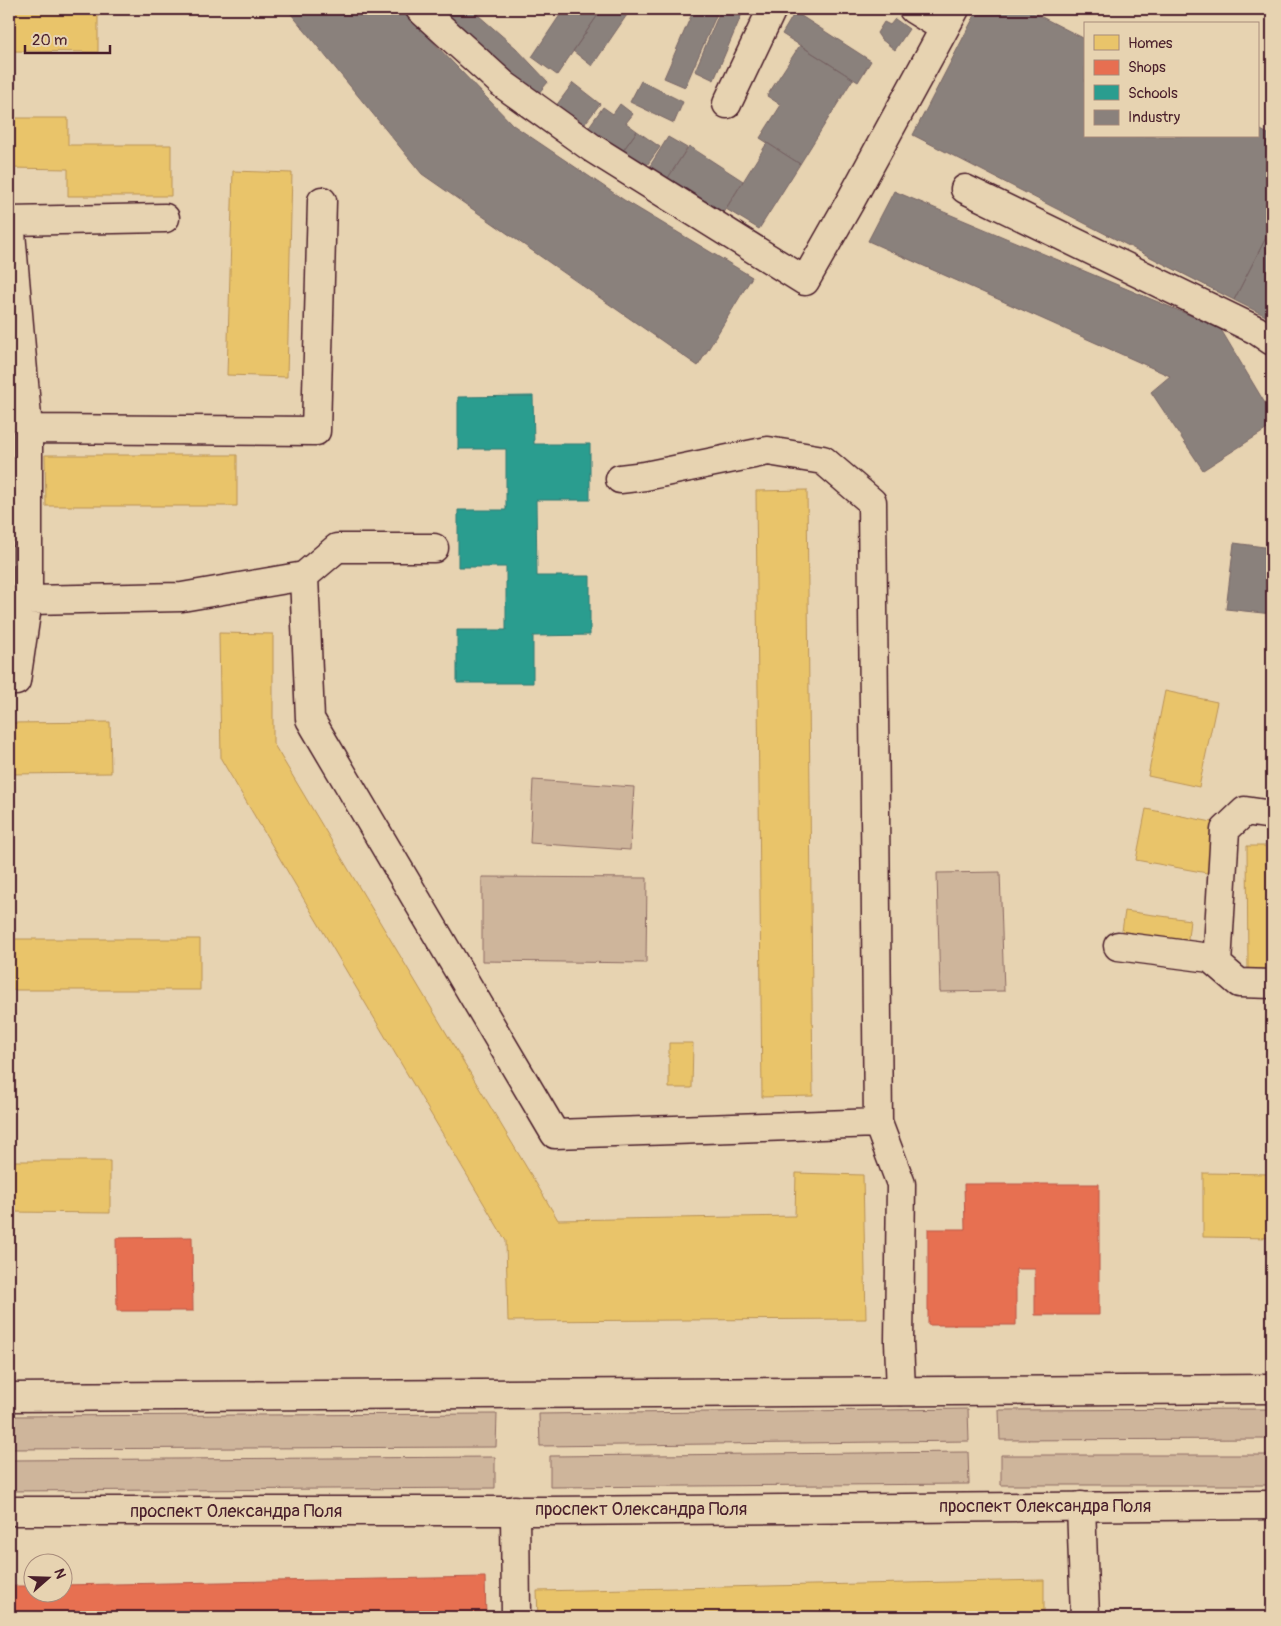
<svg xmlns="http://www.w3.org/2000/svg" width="1281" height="1626" viewBox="0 0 1281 1626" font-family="Pangolin,sans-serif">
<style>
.green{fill:#ceb59b;stroke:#8c6a63}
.homes{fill:#e9c46a;stroke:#b99257}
.shops{fill:#e76f51;stroke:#b85746}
.schools{fill:#2a9d8f;stroke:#347771}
.industry{fill:#8a817c;stroke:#776464}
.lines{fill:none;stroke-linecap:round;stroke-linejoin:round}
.minor-casing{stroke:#4a1f2b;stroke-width:31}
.major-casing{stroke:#4a1f2b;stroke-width:31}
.minor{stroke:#e7d3b1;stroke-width:28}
.major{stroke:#e7d3b1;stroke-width:28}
.labels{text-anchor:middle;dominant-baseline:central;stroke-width:5;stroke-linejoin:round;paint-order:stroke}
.street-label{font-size:18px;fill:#4a1f2b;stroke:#e7d3b1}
</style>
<rect width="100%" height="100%" fill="#e7d3b1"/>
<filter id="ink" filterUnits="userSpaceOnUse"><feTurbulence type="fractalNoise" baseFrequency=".02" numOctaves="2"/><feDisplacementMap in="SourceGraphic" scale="10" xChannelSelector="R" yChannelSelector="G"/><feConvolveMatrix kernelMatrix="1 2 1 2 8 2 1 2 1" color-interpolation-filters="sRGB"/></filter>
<g filter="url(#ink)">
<path class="green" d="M533,780l101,7 -4,63 -100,-7z
M1000,872l4,119 -64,1 -3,-119z
M482,877l165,1 -1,85 -164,-2z
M968,1409l1,32 -429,5 -1,-32z
M1272,1409v30l-272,1 -1,-30z
M497,1414l-1,33 -487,2v-33z
M968,1452l1,32 -419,3v-31z
M1001,1455h271v30h-271z
M495,1457v31l-486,3v-31z"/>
<path class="homes" d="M9,9h89v43l-89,-1z
M9,118h59v27h103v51h-103v-27l-59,-1z
M233,171l59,2 -5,204 -60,-2z
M45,455h192v51h-191z
M807,490l6,606 -51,1 -6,-606z
M219,633l54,1v109l285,477 237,-4 1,-43 67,2 3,144 -358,2 -2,-80 -285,-482z
M1165,691l52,11 -18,85 -51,-11z
M110,722l1,51 -102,1v-51z
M1146,809l71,14 -10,50 -71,-13z
M1247,846h25v125h-24z
M1125,911l65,9 -3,27 -66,-9z
M11,939h189v51h-188z
M669,1043h24l-1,45h-23z
M9,1161h101v52l-101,-1z
M1203,1173l69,1v64l-69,-1z
M1044,1580v37h-506l-1,-26z"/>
<path class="shops" d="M964,1184h135v131h-64v-46h-19v56h-88v-96h37z
M192,1237l1,74h-76l-1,-73z
M485,1577l1,40h-477v-31h23v8h30v-9z"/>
<path class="schools" d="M533,396l1,48h56v56h-54l1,76h53v59l-57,1v47h-76v-53h49v-63h-48v-57h48v-61h-48v-52z"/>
<path class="industry" d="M287,9h114l112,116 111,75 128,77 -54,89 -276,-192z
M438,9h33l45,39 32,34 -16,19z
M564,9h38l-45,66 -25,-18z
M602,9h29l-39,57 -19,-15z
M694,9h25l-34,78 -21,-9z
M721,9h23l-30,71 -19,-9z
M978,9h51l-1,1 57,29v97h172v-8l15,8v90l-38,74 -321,-165z
M795,12l76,49 -13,21 -76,-48z
M895,19l14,10 -14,21 -14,-11 -4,-6 7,-11 6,3z
M800,45l53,34 -53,85 -40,-26 21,-33 -14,-9z
M641,81l42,21 -9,21 -44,-21z
M573,83l27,21 -20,26 -27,-20z
M620,104l13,10 -7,9 11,8 -15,21 -34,-24 15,-21 10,7z
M637,131l23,16 -15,21 -23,-16z
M668,137l19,11 -21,33 -18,-12z
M767,143l33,21 -41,65 -33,-20z
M689,146l54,35 -22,35 -55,-35z
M894,191l326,137 52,87v11l-69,44 -52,-78 19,-16 -302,-135z
M1272,226v93l-38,-19z
M1234,543l38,5v66l-46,-5z"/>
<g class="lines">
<g class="minor-casing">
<path id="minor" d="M420,9l84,76 88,63 213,133 46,-81 104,-191
M913,9l31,19
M727,104l45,-95
M965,189l291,141 16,11
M9,221l156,-3
M10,221l18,208v171
M28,429l288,2 6,-230
M620,479l25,-3 123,-25 55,9 49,42 6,621 23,61 -2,158 2,49
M304,576l33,-28h97
M9,681h7l12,-81 154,-3 122,-21 6,143 245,415 323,-11
M1118,946l92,12 29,25 33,1
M1217,964l8,-134 20,-19 27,4
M1081,1506l4,111
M515,1510l1,107"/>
</g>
<g class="major-casing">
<path id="major" d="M9,1397l1263,-8
M9,1511h538l725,-6"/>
</g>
<use href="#minor" class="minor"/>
<use href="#major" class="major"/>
</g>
</g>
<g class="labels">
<g class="street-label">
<text x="1045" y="1506">проспект Олександра Поля</text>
<text x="641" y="1509">проспект Олександра Поля</text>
<text x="236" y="1511">проспект Олександра Поля</text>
</g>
</g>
<rect width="1281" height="1626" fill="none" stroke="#e7d3b1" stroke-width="30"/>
<rect x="15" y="15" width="1251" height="1596" fill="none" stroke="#4a1f2b" stroke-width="2" filter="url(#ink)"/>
<rect x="1084" y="22" width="175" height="115" fill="#e7d3b1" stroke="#a88b7b"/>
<rect x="1094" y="35" width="25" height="15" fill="#e9c46a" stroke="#a88b7b"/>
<text x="1128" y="48" font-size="15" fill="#4a1f2b">Homes</text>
<rect x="1094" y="60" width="25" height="15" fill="#e76f51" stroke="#a88b7b"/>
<text x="1128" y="72" font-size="15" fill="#4a1f2b">Shops</text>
<rect x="1094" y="85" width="25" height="15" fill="#2a9d8f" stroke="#a88b7b"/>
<text x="1128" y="98" font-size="15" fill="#4a1f2b">Schools</text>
<rect x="1094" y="110" width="25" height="15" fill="#8a817c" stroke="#a88b7b"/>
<text x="1128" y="122" font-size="15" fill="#4a1f2b">Industry</text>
<g transform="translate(48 1578) rotate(70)"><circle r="24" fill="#e7d3b1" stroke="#a88b7b"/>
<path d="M0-4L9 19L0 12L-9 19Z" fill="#4a1f2b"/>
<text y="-8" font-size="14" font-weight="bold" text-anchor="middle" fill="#4a1f2b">N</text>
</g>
<path d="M25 45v8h85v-8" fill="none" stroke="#4a1f2b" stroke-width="2.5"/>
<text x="32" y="45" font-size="15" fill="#4a1f2b" stroke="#e7d3b1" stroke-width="4" paint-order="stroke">20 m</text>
</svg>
